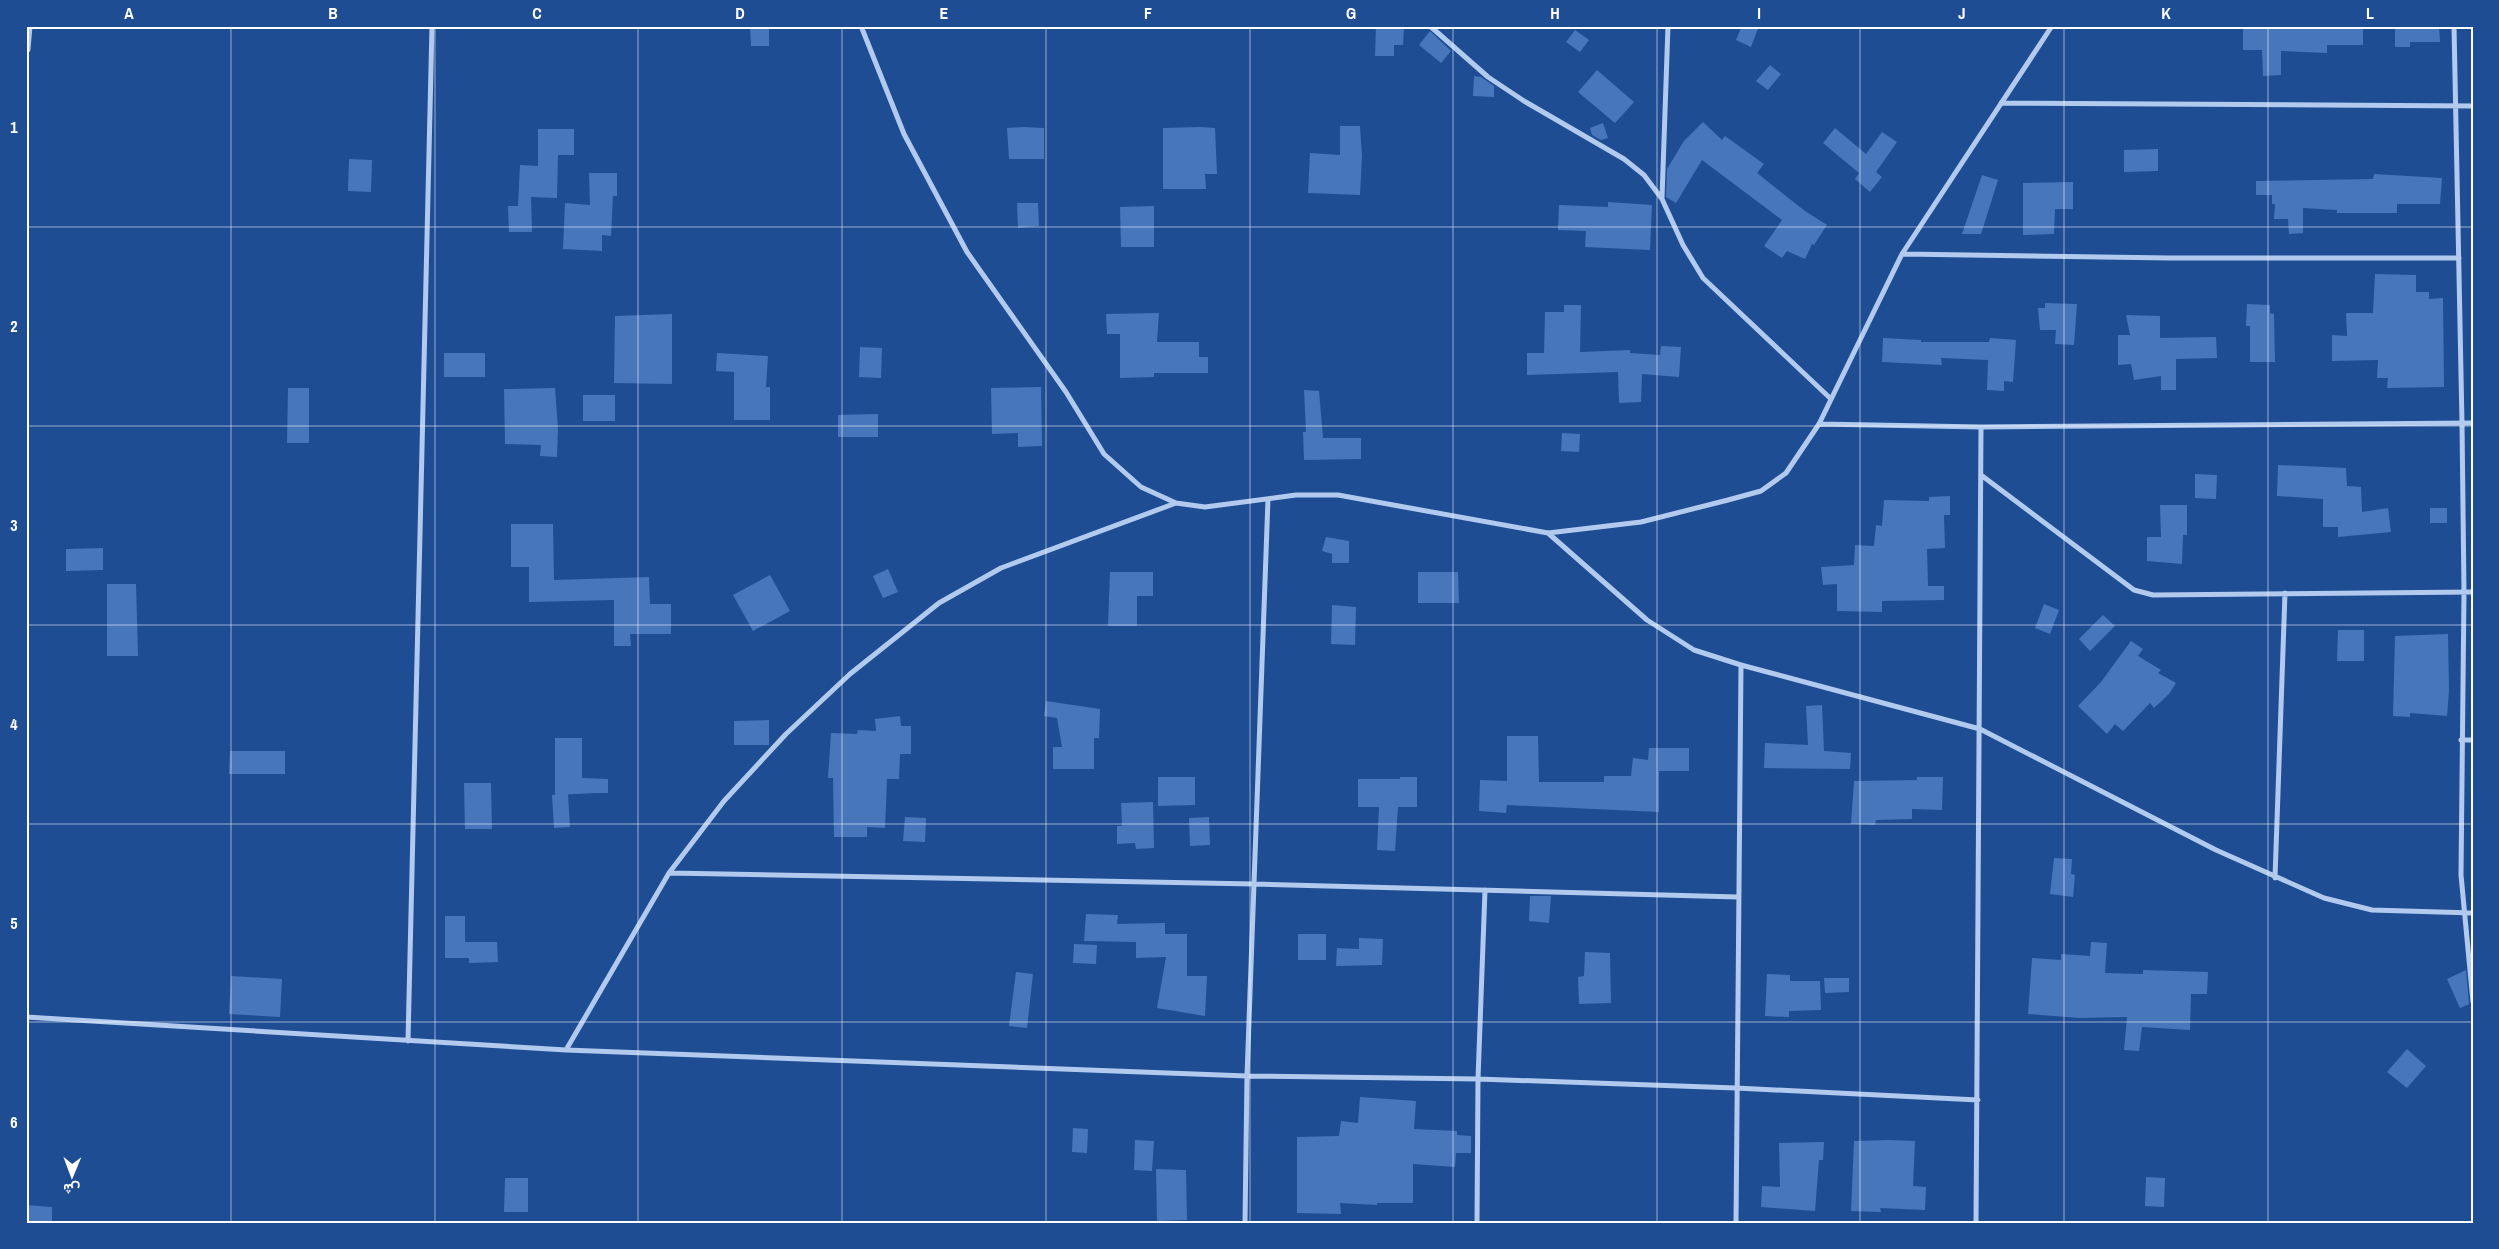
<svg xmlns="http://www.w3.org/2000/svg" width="2499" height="1249" viewBox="0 0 2499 1249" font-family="'Archivo Narrow',Vazirmatn,sans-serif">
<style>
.building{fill:#4776bb}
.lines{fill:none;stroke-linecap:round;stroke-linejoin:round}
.minor{stroke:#b1caee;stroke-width:5}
.tertiary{stroke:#b1caee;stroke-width:9}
.grid{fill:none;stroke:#fff;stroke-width:1;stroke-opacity:0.55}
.neatline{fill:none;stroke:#fff;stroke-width:2}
.grid-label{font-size:16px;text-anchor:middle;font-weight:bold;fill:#fff}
</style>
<rect width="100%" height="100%" fill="#1e4d94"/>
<path class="building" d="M750,26h19v20h-18z
M1376,26h28l-1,19h-9v11h-19z
M1742,26h17l-8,21 -15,-7z
M2243,26h120v19h-36v8l-46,-2v24l-18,1 -1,-26h-19z
M2395,26h44l1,16h-30v5h-15z
M1575,30l14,10 -9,12 -14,-10z
M1430,31l21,20 -10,12 -22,-18z
M1770,65l11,9 -13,16 -12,-9z
M1597,70l37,32 -19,21 -37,-31z
M1474,76l7,1 13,9v11l-21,-1z
M1703,122l19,18 3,-4 39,28 -7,9 48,38 22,14 -13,20 -2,-1 -7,15 -18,-8 -5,7 -18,-12 18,-26 -80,-60 -26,43 -10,-6 1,-28 17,-28z
M1603,123l5,15 -7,2 -9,-5 -2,-7z
M1340,126h20l2,30 -2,39 -52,-2 2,-40 30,2z
M1024,127l20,1v31h-35l-2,-31z
M1200,127l15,1 2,46h-12l1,15h-43v-61z
M1835,128l31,26 16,-22 15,10 -21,30 6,5 -12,15 -15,-13 4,-6 -36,-30z
M538,129h36v26h-16l-1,43 -26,-1 1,35h-23l-1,-26h10l2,-41 18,1z
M2158,149v22l-34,1v-22z
M349,159l23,1 -1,32 -23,-1z
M589,173h28v23h-4l-2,40 -9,-1v16l-39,-2 2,-46 25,2z
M2374,174l68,4 -2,26h-43v9h-60v-3l-34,-2v25l-14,1 -1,-15h-14l1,-15h-3v-9h-16v-14l117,-2z
M1982,175l16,5 -17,54h-19z
M2073,182v27h-18l-1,25 -31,1v-52z
M1608,202l44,3 -2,45 -65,-3 1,-16 -28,-1 1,-25 49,2z
M1017,203h21l1,23 -21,2z
M1154,206v41h-33l-1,-40z
M2375,274l41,1v17h13v7l14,-1 1,89 -57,1 1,-10h-11l1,-18 -46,1v-26l15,1 -1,-23h27z
M2045,303l32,1 -3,41 -19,-1 1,-14h-16l-2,-22h7z
M2247,304l23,1v8l4,1 1,48h-25v-36h-4z
M1564,305h17l-1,47 50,-2v3l30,2 1,-9 20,1 -2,30 -37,-3 -1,28 -22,1 -1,-31 -91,3v-22h17l1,-41h19z
M1159,313l-2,29h42v15h9v16h-54v4l-34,1v-44h-13l-1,-20z
M672,314v70l-58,-1 1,-67z
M2126,315l34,1v22l56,-1 1,21 -41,1v31h-15v-14l-27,4 -3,-16 -13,1v-30h12z
M1883,338l38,2v2h68l1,-4 26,2 -3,42 -9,-1v10l-17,-1 1,-30 -47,-2 1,7 -60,-3z
M860,347l22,1 -1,30 -22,-1z
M444,353h41v24h-41z
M717,353l51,3 -2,31h4v33h-36v-48l-18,-1z
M1041,387l1,59 -24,1v-14l-26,1 -1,-46z
M288,388h21v55h-22z
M555,388l3,41 -1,28 -17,-1 1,-11 -36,-1 -1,-55z
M1304,390l15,1 4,47h38v21l-57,1 -1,-28h3z
M583,395h32v26h-32z
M878,414v23h-40v-22z
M1562,433l18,1 -1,18 -18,-1z
M2278,465l68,3 1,18 14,1 1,25 26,-4 3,24 -53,5v-10h-15v-28l-46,-3z
M2195,474l22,1 -1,24 -21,-1z
M1950,496v19h-6l1,33 -18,1 1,37h16v14l-62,1v11l-45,-1v-27l-14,1 -2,-18 33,-2 1,-20 19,1 2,-21 6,1 2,-26 45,1v-4z
M2160,505h27v30h-4l-1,29 -35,-3v-24h14z
M2430,508h17v15h-17z
M511,524h42l1,56 95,-3 1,27h21v30h-41l1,12h-17v-46l-85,2v-35h-18z
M1326,537l23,4v22h-17v-9l-10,-3z
M103,548v22l-37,1v-22z
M888,569l10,23 -15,6 -10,-22z
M1110,572h43v24h-16v30h-29z
M1418,572h40l1,31h-41z
M770,575l20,36 -37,20 -20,-36z
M107,584h29l2,72h-31z
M2044,604l15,6 -9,24 -15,-6z
M1332,605l24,2 -1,38 -24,-1z
M2103,615l12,11 -25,25 -11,-12z
M2338,630h26v31h-27z
M2448,634l1,57 -2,25 -37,-3v4l-17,-1 2,-80z
M2131,641l12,8 -5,7 23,14 -3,3 18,10 -7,11 -15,14 -4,-5 -27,28 -8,-7 -8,10 -29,-28 23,-24z
M1046,701l54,8 -1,29h-5v31h-41v-22h9l-5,-29 -13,-2z
M1822,705l2,46 27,2 -1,16 -86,-1 1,-25 43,2 -2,-39z
M900,716l1,10h10v28h-11l-1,25h-12l-2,49 -18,-1v10h-33l-1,-59h-5l3,-45 26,1 1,-4 18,1 -1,-12z
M769,720v25h-35v-24z
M1507,736h31l1,46h65v-6h27l2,-18 15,2 1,-12h40v23h-30v41l-152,-7 -1,8 -27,-2 1,-31 27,1z
M555,738h27v40l26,1v14h-13l-39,2 12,-1 2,33 -16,1 -2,-33h3z
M230,751h55v23h-56z
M1158,777h37v28l-37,1z
M1400,777h17v30h-19l-3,44 -18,-1 2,-43h-21v-28h42z
M1917,777h26l-1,33 -30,-1v10l-36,1 -1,5 -24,-1 3,-43 63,-1z
M464,783h27l1,46h-27z
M1153,802l1,46 -18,1 -1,-6 -18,1v-18h5l-1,-23z
M905,817l21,1 -1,24 -22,-1z
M1209,817l1,28 -20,1 -1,-28z
M2054,858l18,1 -1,15 4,1 -2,22 -23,-3z
M1530,896h21l-2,27 -20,-2z
M1086,914l32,1 -1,9 48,-1v11h22v42h20l-2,40 -48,-8 9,-51 -30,1v-16l-52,-1z
M445,916h20v26h32l1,20 -29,1v-5h-24z
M1298,934h28v26h-28z
M1359,938l24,1 -1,26 -46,1 1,-18 22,1z
M2091,942l16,1 -2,30 38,1v-4l65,2 -1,22h-16l-1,36 -48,-3 -3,24 -15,-1 3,-33 -48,1 -51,-4 4,-56 29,2v-6l29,2z
M1074,944l23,1 -1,19 -23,-1z
M1585,952l25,1 1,50 -32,1 -1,-27 6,-1z
M2466,970l3,34 -9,4 -13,-29z
M1016,972l17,2 -6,54 -18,-2z
M1767,974l23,1v6h30l1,29 -32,1v6l-24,-1z
M231,976l51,3 -2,38 -51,-3z
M1824,978h25v14l-24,1z
M2407,1049l19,17 -19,22 -20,-16z
M1360,1097l56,4 -2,28 43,2v4l14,1v17h-15l-1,14 -42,-3v39h-36v2l-37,-2 1,11 -44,-1v-76l42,-1 2,-15 17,2z
M1073,1128l15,1 -1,24 -15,-1z
M1135,1140l19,1 -2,30 -18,-1z
M1890,1140l25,1 -2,45 13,1 -1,23 -45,-2 1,4 -30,-1 3,-70z
M1824,1142l-1,18h-4l-4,51 -54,-4 1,-21 18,1 -1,-44z
M1156,1169l30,1 1,50 -30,1z
M2146,1177l19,1 -1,29 -19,-1z
M505,1178h23v34h-24z
M26,1205l26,2v16h-26z"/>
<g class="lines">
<path class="minor" d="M861,26l43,108 63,118 99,140 38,62 37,33 35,16 29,4 91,-12h42l210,38 93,-11 87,-22 33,-9 25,-18 33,-49 83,-170 150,-228
M1430,26l58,51 36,24 100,58 20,16 18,24 21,46 20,33 128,121
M2454,26l8,397 2,169 -3,283 12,127
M2001,103l472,3
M1662,198l6,-172
M1902,254l268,4h289
M1819,424l162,3
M1981,475l153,115 19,5 320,-3
M1548,533l99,87 47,30 47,15 239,64 236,121 108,48 48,12 101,3
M2461,740h12
M669,873l585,11 484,13
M2275,878l10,-285
M26,1017l540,33 681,26 231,3 258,9 242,12
M408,1041l24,-1015
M566,1050l103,-177 55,-72 62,-67 64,-60 89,-71 62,-35 175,-65
M1245,1223l2,-147 21,-577
M1477,1223l1,-144 7,-189
M1736,1223l5,-558
M1976,1223l5,-796 492,-4"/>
<path class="tertiary" d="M26,49l2,-23"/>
</g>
<path class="grid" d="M231,26v1197M435,26v1197M638,26v1197M842,26v1197M1046,26v1197M1250,26v1197M1453,26v1197M1657,26v1197M1860,26v1197M2064,26v1197M2268,26v1197M26,227h2447M26,426h2447M26,625h2447M26,824h2447M26,1022h2447"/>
<rect width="2499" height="1249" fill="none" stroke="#1e4d94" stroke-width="55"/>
<g transform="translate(72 1176) rotate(181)" stroke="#1e4d94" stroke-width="4" paint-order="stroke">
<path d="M0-4L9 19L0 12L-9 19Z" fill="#ffffff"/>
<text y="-8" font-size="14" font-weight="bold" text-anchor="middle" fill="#ffffff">ش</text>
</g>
<rect x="28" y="28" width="2444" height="1194" class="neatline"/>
<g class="grid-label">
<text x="129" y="19">A</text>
<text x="333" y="19">B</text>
<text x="537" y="19">C</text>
<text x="740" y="19">D</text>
<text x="944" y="19">E</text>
<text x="1148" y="19">F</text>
<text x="1351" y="19">G</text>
<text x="1555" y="19">H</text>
<text x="1759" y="19">I</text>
<text x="1962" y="19">J</text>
<text x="2166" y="19">K</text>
<text x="2370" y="19">L</text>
<text x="14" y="133">1</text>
<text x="14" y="332">2</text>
<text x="14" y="531">3</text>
<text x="14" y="730">4</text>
<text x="14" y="929">5</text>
<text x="14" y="1128">6</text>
</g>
</svg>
